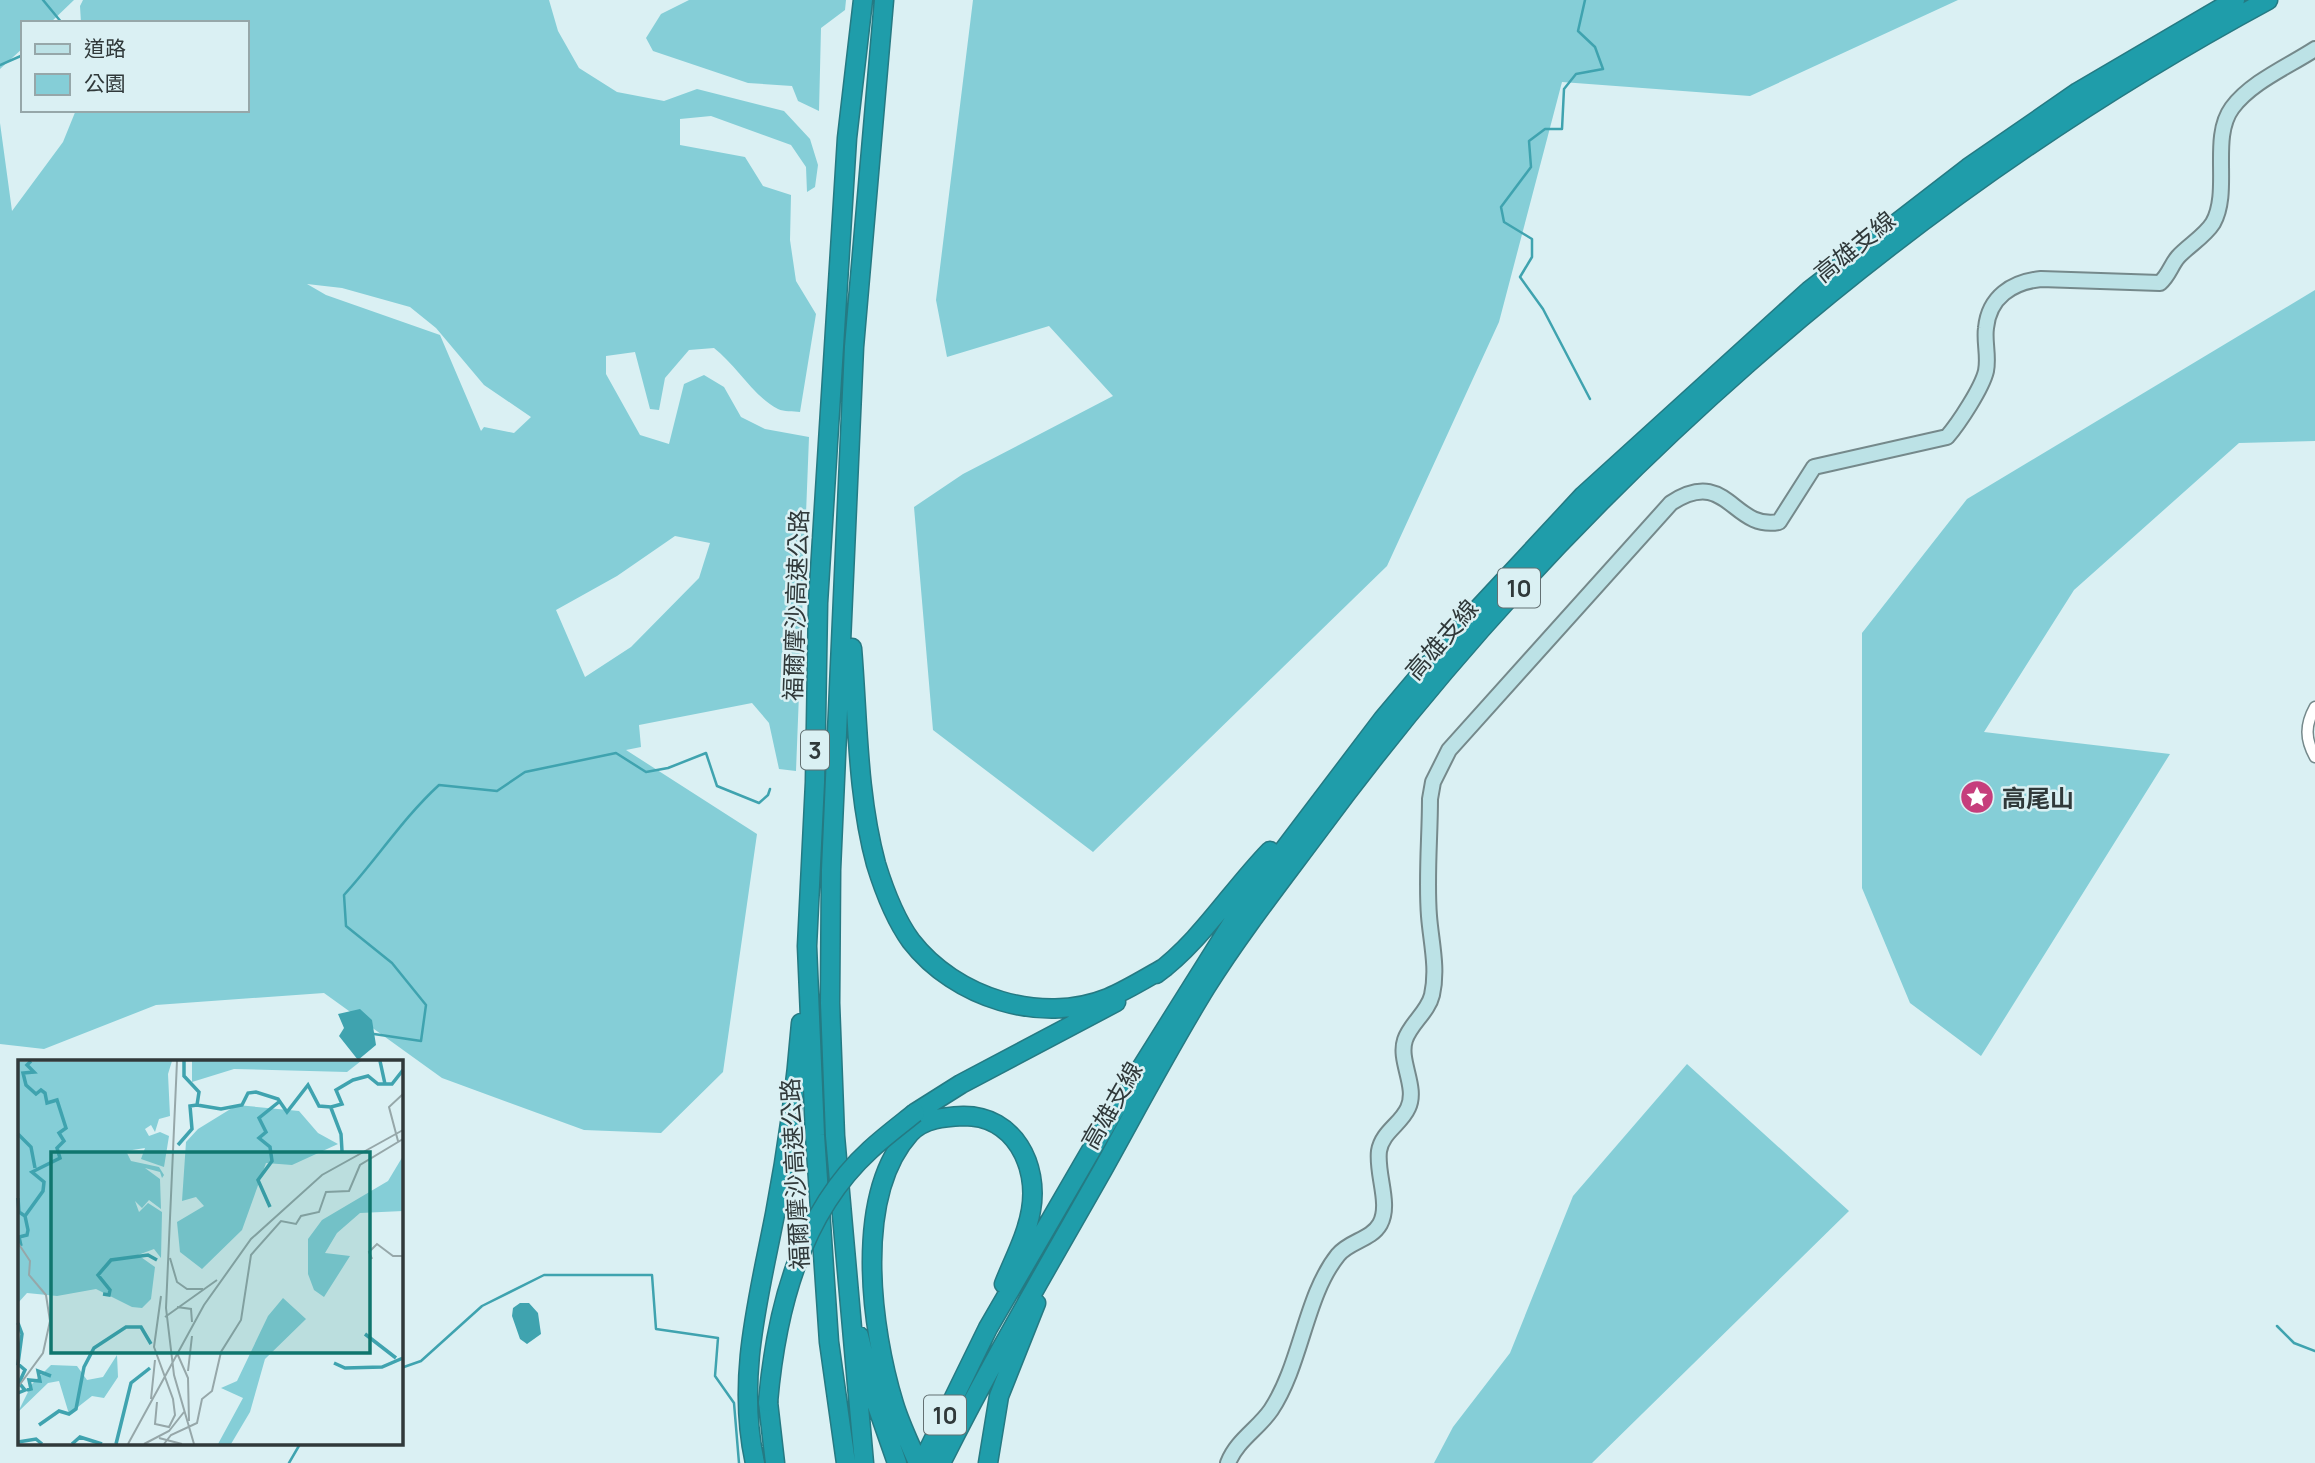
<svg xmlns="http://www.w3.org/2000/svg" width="2315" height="1463" viewBox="0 0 2315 1463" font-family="Manrope,'Noto Sans TC',sans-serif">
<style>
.green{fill:#85ced7;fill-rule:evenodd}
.water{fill:#3fa3af}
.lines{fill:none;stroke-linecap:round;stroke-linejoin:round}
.stream{stroke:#3fa3af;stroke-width:2.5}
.street-casing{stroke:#75898b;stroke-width:13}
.secondary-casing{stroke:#75898b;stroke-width:18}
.highway-casing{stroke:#257a83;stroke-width:21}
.street{stroke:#fff;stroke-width:10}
.secondary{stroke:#bce2e6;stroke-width:14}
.highway{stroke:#1f9daa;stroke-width:18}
.highway-bridge-casing{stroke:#257a83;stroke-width:21;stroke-linecap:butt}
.highway-bridge{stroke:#1f9daa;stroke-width:18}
.labels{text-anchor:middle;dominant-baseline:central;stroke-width:5;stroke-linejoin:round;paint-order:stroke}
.shield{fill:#daf0f3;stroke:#637072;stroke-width:2}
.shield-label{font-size:23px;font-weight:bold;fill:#30393a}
.street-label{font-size:24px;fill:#30393a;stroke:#daf0f3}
.poi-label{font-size:24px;font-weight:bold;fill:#30393a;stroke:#daf0f3;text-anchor:start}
.inset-river{fill:none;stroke:#3fa3af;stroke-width:3.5}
.inset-road{fill:none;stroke:#96a7a9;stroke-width:2}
.view{fill:#0f766e;fill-opacity:0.15;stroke:#0f766e;stroke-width:3.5}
.inset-edge{fill:none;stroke:#30393a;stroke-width:3.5}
</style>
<rect width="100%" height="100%" fill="#daf0f3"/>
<path class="green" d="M0,0h74l-24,23h-27v25l-23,21z
M83,0h466l9,31 21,37 38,24 47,9 33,-12 87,22 26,28 8,26 -3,22 -8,5 -1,-25 -15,-22 -80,-29 -31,3v26l65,12 18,29 28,9 -1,45 6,41 20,33 -16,98c-7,-1 -16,0 -22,-3 -23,-11 -42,-44 -64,-61l-25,2 -24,28 -6,32 -9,-1 -15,-57 -29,4v18l34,61 29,9 15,-60 20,-9 20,12 17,30 24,12 44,8 -13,334 -17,-2 -10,-46 -17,-20 -113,22 2,22 -15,3 131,84 -34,238 -62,61 -77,-3 -142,-52 -118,-85 -168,12 -112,44 -44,-5v-921l12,88 51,-69 13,-32h171v-87h-166l-1,-17zM307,284l35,4 68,19 26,21 48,57 47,32 -17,16 -30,-6 -3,4 -41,-96 -114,-40zM675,536l35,7 -11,35 -68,69 -46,30 -29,-67 61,-34z
M689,0h157l-1,10 -24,18 -2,83 -21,-10 -6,-15 -44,-3 -95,-32 -7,-13 15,-24z
M973,0h985l-208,96 -188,-14 -63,240 -112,244 -294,286 -160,-122 -19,-223 49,-33 150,-78 -64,-70 -102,31 -11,-57z
M2315,290v151l-76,2 -165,147 -90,142 186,22 -189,302 -71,-53 -48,-115v-255l105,-134z
M1687,1064l162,147 -257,252h-158l19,-36 57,-74 63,-157z"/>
<path class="water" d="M360,1009l12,11 4,25 -18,15 -19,-24 5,-8 -6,-14z
M520,1303h9l9,10 3,21 -14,10 -7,-5 -8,-23 1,-8z"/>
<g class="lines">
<path class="stream" d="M43,0l19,23
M1585,0l-7,31 17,16 8,22 -27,5 -12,15 -2,40h-17l-16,12 2,26 -30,40 3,15 28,17v18l-12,20 23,32 47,90
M0,65l23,-10
M374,1034l47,7 5,-36 -34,-42 -46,-37 -2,-31c33,-36 59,-77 95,-110l58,6 28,-19 91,-19 30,19 22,-4 38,-15 11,33 42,17 9,-8 2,-6
M2277,1326l17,17 21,8
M401,1368l20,-7 61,-55 62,-31h108l4,54 62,9 -3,38 19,27 5,60
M289,1463l11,-19"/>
<g class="street-casing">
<path id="street" d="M2315,707c-10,18 -10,32 0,50"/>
</g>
<g class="secondary-casing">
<path id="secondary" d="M1228,1463c9,-23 30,-34 43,-53 31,-47 34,-114 67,-155 11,-14 33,-15 42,-31 11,-20 -4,-50 -1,-73 3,-19 22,-27 29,-43 10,-21 -10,-47 -3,-68 5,-16 23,-28 27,-45 6,-27 -1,-53 -3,-79 -3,-39 1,-79 1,-117l3,-17 16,-32 222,-247c57,-37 61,28 108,19l35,-55 133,-30c12,-14 35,-49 39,-66 3,-15 -2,-29 0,-43 3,-31 26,-46 55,-49l119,4c9,-8 11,-18 18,-26 10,-11 27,-21 35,-34 18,-32 -3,-85 19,-115 19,-26 57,-42 83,-59"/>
</g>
<g class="highway-casing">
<path id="highway" d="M852,648c6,72 5,146 24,216 8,26 19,55 35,77 44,57 130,84 197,57 19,-8 38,-20 56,-30
M1156,974c45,-33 75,-83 114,-123
M915,1113l46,-29 155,-82
M859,1336l15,61 23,66
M768,1402l7,61
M755,1463c-19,-85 4,-166 20,-249 12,-63 21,-127 26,-191
M846,1463l-17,-121 -14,-207 -8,-189 8,-164 3,-179 29,-465 16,-138
M864,1463l-29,-327 -5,-133 1,-133 23,-523 30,-347
M918,1463c-8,-19 -18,-39 -24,-59 -23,-75 -41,-208 16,-271 14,-15 35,-16 54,-17 50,0 75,49 67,94 -4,25 -18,51 -27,74
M922,1463l66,-135 123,-212 138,-220 134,-177 70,-83 130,-140 227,-206 158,-122 110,-76 157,-92
M941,1463c50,-100 106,-195 161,-292 34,-61 67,-124 104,-184 34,-54 74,-105 112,-156 251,-340 578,-630 950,-831
M988,1463l11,-67 37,-93"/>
</g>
<use href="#street" class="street"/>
<use href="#secondary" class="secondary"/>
<use href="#highway" class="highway"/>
<g class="highway-bridge-casing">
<path id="highway-bridge" d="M768,1402c8,-91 32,-188 102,-252 14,-13 30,-25 45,-37"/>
</g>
<use href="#highway-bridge" class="highway-bridge"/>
</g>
<defs>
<g id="sight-disc" transform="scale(1.75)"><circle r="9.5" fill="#c63e7c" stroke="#daf0f3"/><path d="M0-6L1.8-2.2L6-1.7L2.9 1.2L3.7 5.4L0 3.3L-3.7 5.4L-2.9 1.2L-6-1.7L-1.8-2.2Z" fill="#fff"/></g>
</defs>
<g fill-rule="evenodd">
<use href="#sight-disc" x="1977" y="797"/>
</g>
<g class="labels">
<g class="shield">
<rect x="1498" y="568.5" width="42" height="39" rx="5"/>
<rect x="801" y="730.5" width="28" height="39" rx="5"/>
<rect x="924" y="1395.5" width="42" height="39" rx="5"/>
</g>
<g class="shield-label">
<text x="1519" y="588">10</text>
<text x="815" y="750">3</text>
<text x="945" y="1415">10</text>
</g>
<g class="street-label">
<text transform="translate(1854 246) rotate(-39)">高雄支線</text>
<text transform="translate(795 605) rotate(-88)">福爾摩沙高速公路</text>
<text transform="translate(1441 639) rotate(-49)">高雄支線</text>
<text transform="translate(1111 1105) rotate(-60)">高雄支線</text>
<text transform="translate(794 1174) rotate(-93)">福爾摩沙高速公路</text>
</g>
<g class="poi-label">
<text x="2002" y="797">高尾山</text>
</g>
</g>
<g transform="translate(18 1060)">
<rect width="385" height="385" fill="#daf0f3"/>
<path d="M154,1l-4,13 2,42 -11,3 -4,13 -4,-7 -6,4 4,7 11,-4 9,4 -5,31 -23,-8 4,-11 -19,3 5,10 28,6 5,8 -2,3 -2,-6 -15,-4 15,11 1,30 -12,-9 -7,8 -7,-7 4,11 9,-9 14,9 -1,46 -7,-9 -16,6 17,12 -4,32 -9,9 -10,-1 -36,-18 -39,7 -30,-3 -9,10v-241zM174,1h169l-14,11 -113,-3 -42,13zM219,45l62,6 19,22 20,11 -46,21 -26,-2 -24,67 -40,39 -22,-17 -3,-30 27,-16 -8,-9 -14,4 4,-59 12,-13zM385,96v55l-43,2 -23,20 -12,20 25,3 -26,41 -10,-7 -6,-16v-35l14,-19 66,-39zM265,238l23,21 -41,40 -15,53 -19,32h-13l25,-46 -22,-10 16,-7 31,-65zM99,295l1,22 -14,21 -12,-2 -23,18 -10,-33 -11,2 -30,29 14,-28 19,-19 26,1 10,14 16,-3z" fill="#85ced7"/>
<path class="inset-river" d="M166,1v15l15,16 -2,13 24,4 21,-4 6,-12 8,-1 22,7 9,13 21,-27 11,21 12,1 11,-3 -6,-14 17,-10 15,-4 10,8h14l11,-14M362,1l5,23M313,48l10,26 1,17M0,74l13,13 4,21M160,85l14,-16 -2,-23 7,-1M0,138l1,14 6,4 3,14 -1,5 -8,2 2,9M252,147l-12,-27 14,-19 -2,-14 -11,-9 7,-6 -7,-14 21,-17M7,156l18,-25 1,-9 -12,-10 28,-14 -3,-10 7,-7 -5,-8 7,-5 -9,-28 -10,3 -2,-10 -4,-3 -5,4 -10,-9 -3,-12 11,-1 -7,-7 4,-4M85,234l6,1 1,-5 -12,-15 13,-15 37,-5 9,5M0,263l4,11 -4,30 7,6 -6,13 6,7 -7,3M347,274l31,24M316,303l11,5 37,-1 21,-9M9,330l4,-1 -2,-9 11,1 -2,-10 13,5M21,365l20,-14 10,3 7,-5 8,-42 10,-19 32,-21h15l10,17M0,382l18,-3 6,5M54,384l8,-7 22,7M98,384l15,-61 19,-15"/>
<path class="inset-road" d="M159,1l-11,247 8,67 20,69M380,81l-9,-34 14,-13M0,183l12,18 -1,14 17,20 4,26 -7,32 -25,34M152,198l7,24 10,7h16M354,199l-3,-7 8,-8 16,12h10M159,247l14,2 1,13M147,257l52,-37M159,293l11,25 1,43M170,311l4,-35M133,339l4,-39M139,342l-2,22 14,3 6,-12 -2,-16 -19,-52 7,-51M141,378l23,6M110,384l76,-139 47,-66 71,-64 81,-45M126,384l25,-13 15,-19M146,384l7,-9 26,-12 5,-24 10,-8 9,-39 20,-32 10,-65 30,-34 15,3 5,-8 18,-4 7,-20 23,-1 11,-26 43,-26"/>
<path class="view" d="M33,92h319v201h-319z"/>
<rect width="385" height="385" class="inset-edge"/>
</g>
<rect x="21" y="21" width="228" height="91" fill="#daf0f3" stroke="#96a7a9" stroke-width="2"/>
<rect x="35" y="44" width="35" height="10" fill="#bce2e6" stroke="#96a7a9" stroke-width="2"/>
<text x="84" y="56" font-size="21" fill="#30393a">道路</text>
<rect x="35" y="74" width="35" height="21" fill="#85ced7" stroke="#96a7a9" stroke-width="2"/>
<text x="84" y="91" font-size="21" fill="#30393a">公園</text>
</svg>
